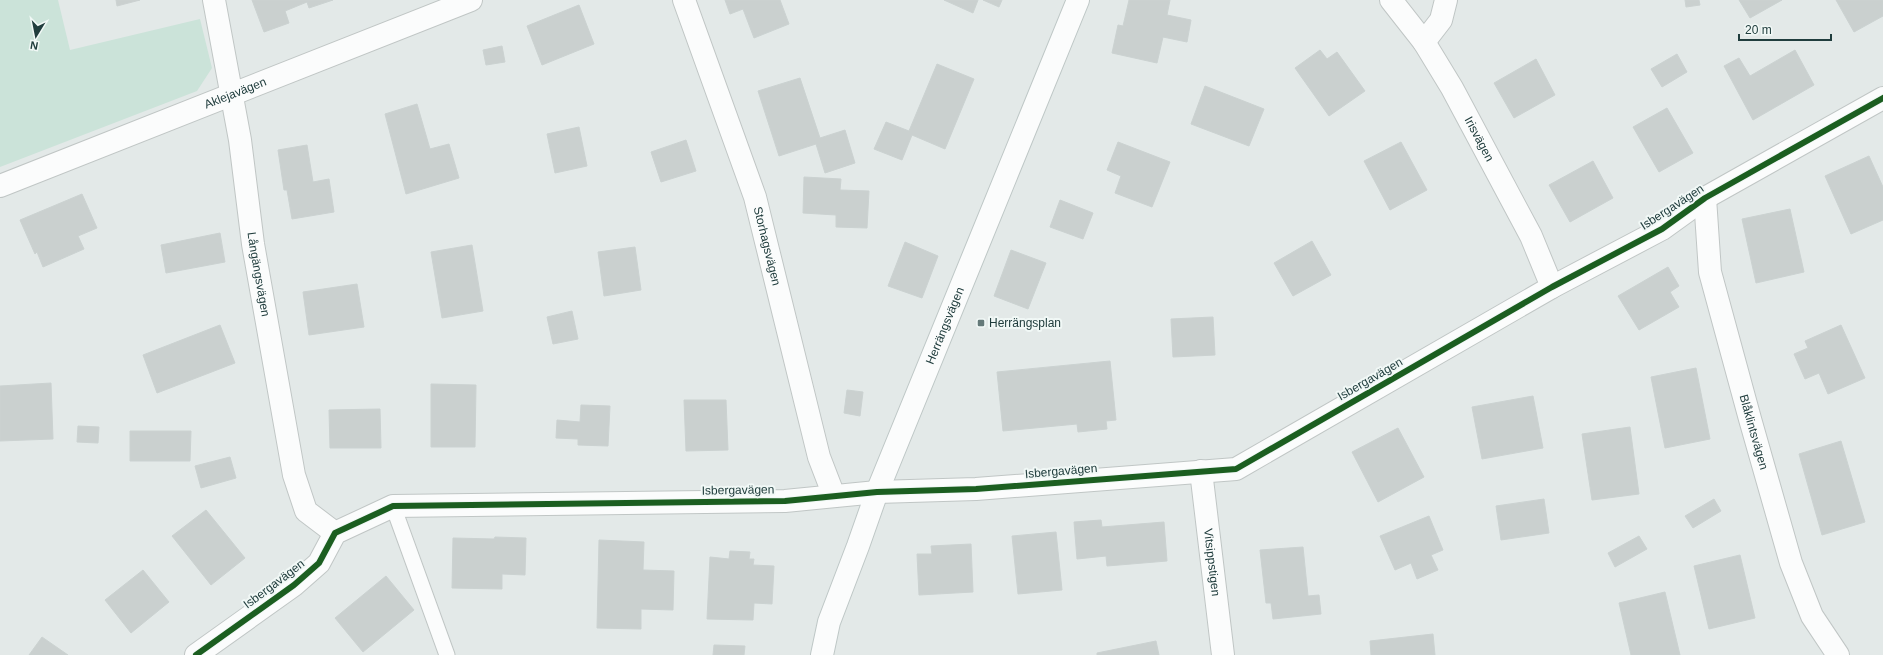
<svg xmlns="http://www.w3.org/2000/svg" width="1883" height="655" viewBox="0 0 1883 655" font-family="Arial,sans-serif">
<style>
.green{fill:#cbe3d9}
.building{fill:#cad0cf;stroke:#cbd2d1}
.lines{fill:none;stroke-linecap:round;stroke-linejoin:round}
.lane-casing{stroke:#c0c6c5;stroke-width:17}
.street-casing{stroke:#c0c6c5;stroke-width:24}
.secondary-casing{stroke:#bec7c6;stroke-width:24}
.lane{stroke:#fbfcfc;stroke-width:15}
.street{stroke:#fbfcfc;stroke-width:22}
.secondary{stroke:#fbfcfc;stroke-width:22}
.cycleway-casing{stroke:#f1f8f6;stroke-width:8}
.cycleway{stroke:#1b5e20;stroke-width:6}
.poi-dot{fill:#647979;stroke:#f1f8f6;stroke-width:1.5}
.labels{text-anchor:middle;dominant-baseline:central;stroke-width:4;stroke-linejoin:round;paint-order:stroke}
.street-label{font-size:12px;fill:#203d3d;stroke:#f1f8f6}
.poi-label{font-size:12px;fill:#203d3d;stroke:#f1f8f6;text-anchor:start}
</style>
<rect width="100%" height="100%" fill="#e3e9e8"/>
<path class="green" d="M0,0h58l12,50 130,-31 12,49 -15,23 -197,76z"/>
<path class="building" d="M116,0h24l-23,6z
M252,0h81l-24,8 -2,-6 -22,9 4,12 -25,9z
M725,0h55l9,24 -35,14 -11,-29 -13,5z
M944,0h34l-5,13z
M983,0h19l-3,7z
M1129,0h41l-3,15 24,5 -4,22 -24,-5 -6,26 -45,-10 6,-28 5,1z
M1685,0h14l1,5 -14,2z
M1739,0h43l-32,18z
M1836,0h47v16l-29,16z
M579,5l15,39 -52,21 -15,-39z
M502,46l3,16 -19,3 -3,-15z
M1320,50l7,9 10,-7 28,39 -36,25 -34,-48z
M1795,50l19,35 -61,35 -29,-54 15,-8 11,18z
M1677,54l10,18 -25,15 -11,-18z
M1536,59l19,36 -41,23 -20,-35z
M937,64l37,15 -29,70 -33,-14 -10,25 -28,-11 12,-27 23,9z
M800,78l20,60 25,-8 10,33 -30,10 -9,-29 -37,12 -21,-65z
M1205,86l59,23 -15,37 -58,-22z
M417,104l13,45 19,-5 10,34 -53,16 -21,-80z
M1667,108l26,45 -34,19 -26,-45z
M579,127l8,39 -32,7 -8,-39z
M686,140l10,31 -35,11 -10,-30z
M1118,142l52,20 -18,45 -37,-14 6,-17 -14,-6z
M1401,142l26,48 -37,20 -26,-49z
M307,145l6,37 16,-3 5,33 -42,7 -5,-29h-3l-6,-40z
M1869,156l14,31v33l-32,14 -26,-58z
M1593,161l20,37 -43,24 -21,-37z
M804,177l37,2 -1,11 29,1 -2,37 -31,-1v-12l-33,-2z
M82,194l15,34 -19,8 6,13 -41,18 -6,-15 -2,2 -15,-34z
M1060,200l33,13 -10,26 -33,-12z
M1790,209l14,63 -48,11 -14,-64z
M220,233l5,29 -59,11 -5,-28z
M1312,241l19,34 -38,21 -19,-33z
M905,242l33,14 -16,42 -34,-12z
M472,245l11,66 -41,7 -11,-66z
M635,247l6,43 -37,6 -6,-44z
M1011,250l35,13 -18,46 -34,-13z
M1668,267l11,19 -9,6 9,15 -40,23 -21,-34z
M357,284l7,43 -55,8 -6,-43z
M572,311l6,28 -25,5 -6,-27z
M1213,317l2,38 -42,2 -2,-38z
M220,325l15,38 -78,30 -14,-38z
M1841,325l24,53 -37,16 -9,-21 -14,6 -11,-25 14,-6 -3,-7z
M1110,361l6,59 -10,1 1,8 -29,3 -1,-8 -74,7 -6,-59z
M1696,368l14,71 -45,9 -14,-71z
M51,383l2,56 -53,2v-55z
M431,384l45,1 -1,62h-44z
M847,390l16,2 -3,24 -16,-3z
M1533,396l10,52 -61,11 -10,-52z
M684,400h42l2,50 -42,1z
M581,405l29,1 -2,40 -30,-1v-6l-22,-1 1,-18 23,2z
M380,409l1,39h-51l-1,-38z
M78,426l21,1 -1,16 -21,-1z
M1630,427l9,67 -47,6 -10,-66z
M1398,428l26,49 -46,25 -26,-50z
M130,431h61l-1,30h-60z
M1841,441l24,81 -43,13 -23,-81z
M230,457l6,21 -35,10 -6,-22z
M1544,499l5,34 -48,7 -5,-34z
M1714,499l7,12 -28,17 -8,-12z
M206,510l39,48 -34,27 -39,-49z
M1429,516l14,34 -12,5 7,15 -21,9 -6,-16 -16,7 -15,-34z
M1101,520l1,7 62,-5 3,39 -60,5 -1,-10 -29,3 -3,-37z
M1056,532l6,58 -44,4 -6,-58z
M1639,536l8,13 -32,18 -7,-14z
M495,537l31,1 -1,37 -23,-1v15l-50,-1 1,-50 41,1z
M599,540l45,2 -1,28 31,1 -1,39 -32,-1v20l-44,-1z
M971,544l2,48 -54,3 -2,-41h15l-1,-8z
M1303,547l5,49 11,-1 2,19 -48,5 -2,-16h-5l-6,-53z
M730,551l20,1 -1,7h5l-1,6 21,1 -2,38 -18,-1 -1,17 -46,-1 3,-62 19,2z
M1740,555l15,63 -46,11 -15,-63z
M143,570l26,32 -38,31 -26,-33z
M386,576l28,34 -51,42 -28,-34z
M1665,592l15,63h-49l-12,-52z
M1433,634l2,21h-64l-1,-14z
M42,637l26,18h-39z
M1156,641l3,14h-62v-2z
M714,645l31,1 -1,9h-31z"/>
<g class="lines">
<g class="lane-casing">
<path id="lane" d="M393,506l54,149"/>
</g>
<g class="street-casing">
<g id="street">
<path id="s1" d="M214,0l26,140 13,104 41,231 12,36 29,22"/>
<path id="s2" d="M684,0l71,197 64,260 15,39"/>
<path id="s3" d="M1391,0l33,42 28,46 79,148 21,51"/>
<path d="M1424,42l17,-22 5,-20"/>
<path id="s4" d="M0,186l471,-186"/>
<path id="s5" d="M1705,198l5,74 40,147 41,144 21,53 26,39"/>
<path id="s6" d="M1201,471l22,184"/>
<path d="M196,655l98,-70 25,-22 16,-30 58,-27 392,-5 92,-9 99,-3 260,-20 316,-182 110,-58 43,-31 178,-100"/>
</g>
</g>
<g class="secondary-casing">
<g id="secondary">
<path id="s7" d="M822,655l7,-33 29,-76 19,-54 201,-492"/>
</g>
</g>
<use href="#lane" class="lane"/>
<use href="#street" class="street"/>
<use href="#secondary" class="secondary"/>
<g class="cycleway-casing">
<path id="cycleway" d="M196,655l98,-70 25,-22 16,-30 58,-27 392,-5 92,-9 99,-3 260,-20 316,-182 110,-58 43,-31 178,-100"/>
</g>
<use href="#cycleway" class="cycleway"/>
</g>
<rect class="poi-dot" x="977" y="319" width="8" height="8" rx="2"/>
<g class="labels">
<g class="street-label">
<text stroke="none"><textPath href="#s4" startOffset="253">Aklejavägen</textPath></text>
<text stroke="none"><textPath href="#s3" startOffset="165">Irisvägen</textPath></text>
<text transform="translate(1672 207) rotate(-33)">Isbergavägen</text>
<text stroke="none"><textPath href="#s2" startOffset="260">Storhagsvägen</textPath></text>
<text stroke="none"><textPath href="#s1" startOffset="278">Långängsvägen</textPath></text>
<text stroke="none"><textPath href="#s7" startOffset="352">Herrängsvägen</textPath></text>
<text transform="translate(1370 379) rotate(-30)">Isbergavägen</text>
<text stroke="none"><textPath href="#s5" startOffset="240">Blåklintsvägen</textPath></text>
<text transform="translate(1061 471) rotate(-5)">Isbergavägen</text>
<text transform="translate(738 490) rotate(-1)">Isbergavägen</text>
<text stroke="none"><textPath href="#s6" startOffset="92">Vitsippstigen</textPath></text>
<text transform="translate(274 584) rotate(-37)">Isbergavägen</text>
</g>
<g class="poi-label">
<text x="989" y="323">Herrängsplan</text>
</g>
</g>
<g transform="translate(36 36) rotate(190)" stroke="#f1f8f6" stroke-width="3" paint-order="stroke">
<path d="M0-3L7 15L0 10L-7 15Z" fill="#203d3d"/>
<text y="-6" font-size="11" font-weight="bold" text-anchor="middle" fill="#203d3d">N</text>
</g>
<path d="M1739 34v6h92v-6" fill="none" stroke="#203d3d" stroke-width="2"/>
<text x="1745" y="34" font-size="12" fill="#203d3d" stroke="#f1f8f6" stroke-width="3" paint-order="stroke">20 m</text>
</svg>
